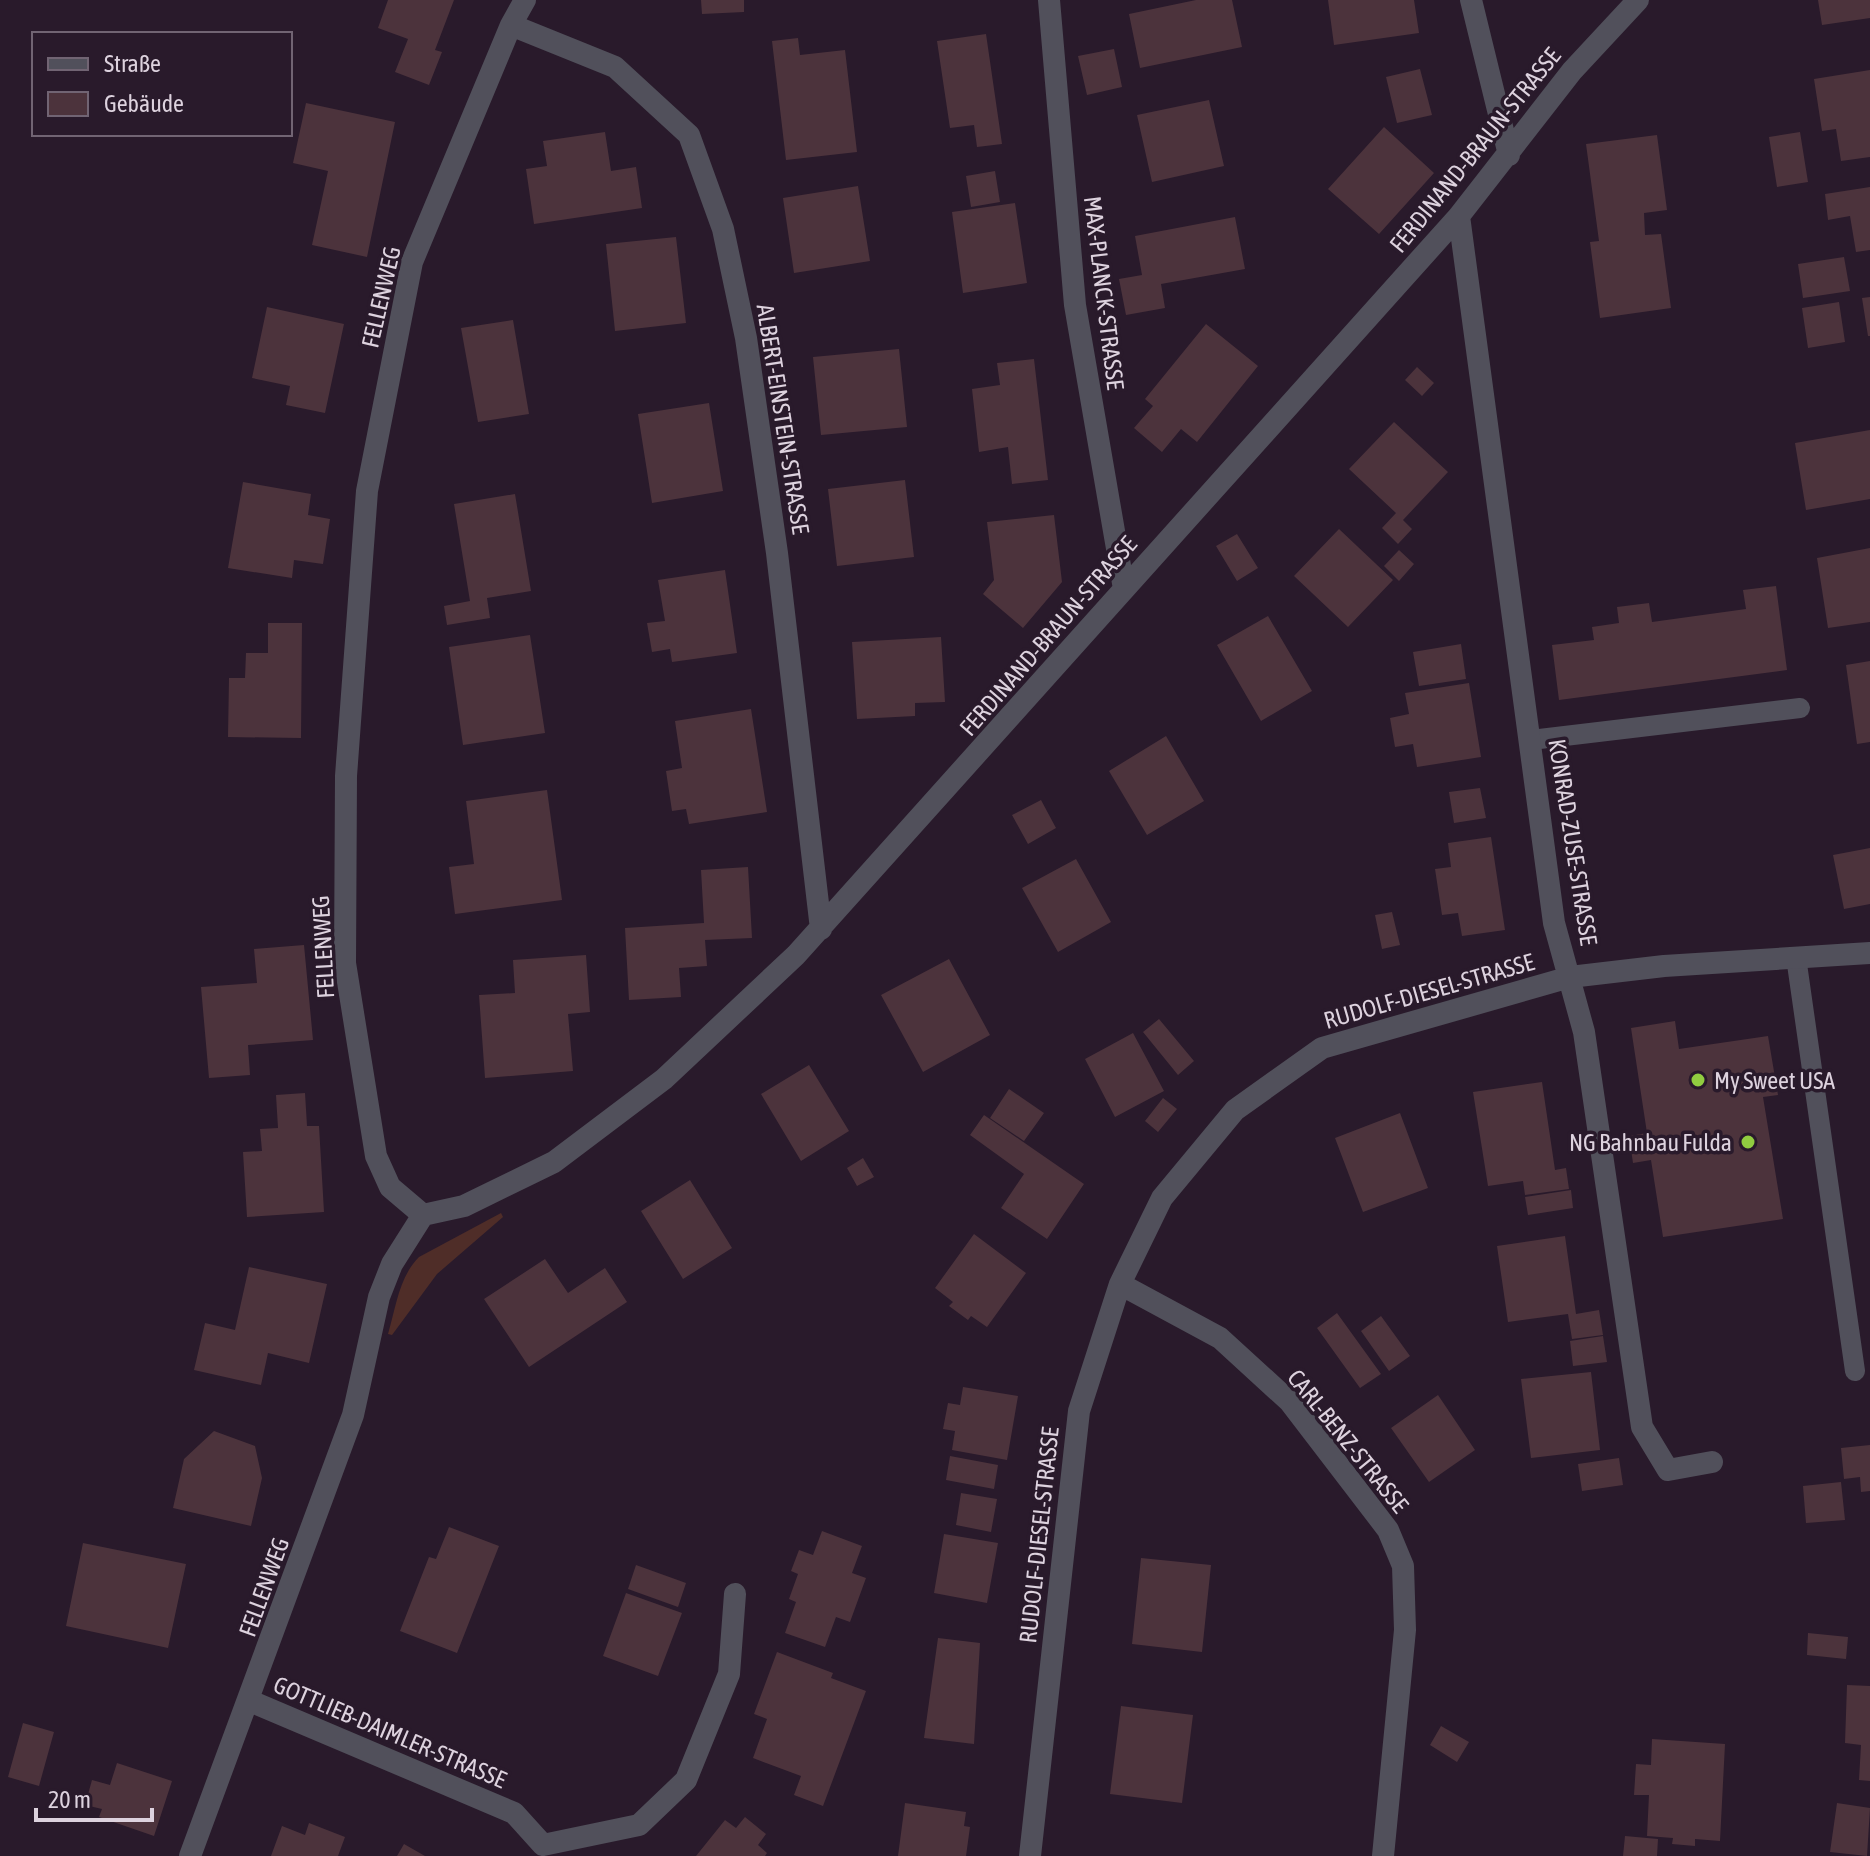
<svg xmlns="http://www.w3.org/2000/svg" width="1870" height="1856" viewBox="0 0 1870 1856" font-family="'Asap Condensed',sans-serif">
<style>
.green{fill:#4f2d28}
.building{fill:#4c333c}
.lines{fill:none;stroke-linecap:round;stroke-linejoin:round}
.service{stroke:#51505b;stroke-width:20}
.minor{stroke:#51505b;stroke-width:22}
.poi-dot{fill:#91cd40;stroke:#291a2b;stroke-width:3}
.labels{text-anchor:middle;dominant-baseline:central;stroke-width:7;stroke-linejoin:round;paint-order:stroke}
.street-label{font-size:24px;fill:#ddd2de;stroke:#291a2b}
.poi-label{font-size:24px;fill:#ddd2de;stroke:#291a2b;text-anchor:start}
</style>
<rect width="100%" height="100%" fill="#291a2b"/>
<path class="green" d="M501,1213l2,4 -66,57 -45,61 -4,-1c8,-27 11,-57 31,-77z"/>
<path class="building" d="M388,0h66l-19,50 7,2 -13,33 -34,-13 13,-33 -30,-11z
M701,0h43v12l-42,2z
M1196,0h36l10,47 -102,21 -11,-54z
M1328,0h86l5,33 -85,12z
M1818,0h52v18l-48,7z
M986,34l16,110 -25,3 -3,-22 -24,3 -13,-87z
M798,38l2,17 45,-5 12,102 -71,8 -14,-119z
M1114,49l8,38 -35,8 -9,-39z
M1420,69l12,46 -35,8 -11,-46z
M1870,70v87l-29,4 -5,-32 -14,2 -8,-52z
M1209,100l15,66 -72,16 -15,-67z
M306,103l89,19 -28,135 -55,-12 16,-74 -35,-8z
M1384,127l50,46 -55,61 -51,-45z
M605,132l6,39 25,-4 6,41 -108,16 -8,-55 21,-3 -4,-25z
M1800,132l8,50 -31,5 -8,-50z
M1657,135l10,75 -23,3 1,22 16,-1 10,74 -71,10 -10,-76 9,-1 -13,-97z
M995,171l5,31 -29,5 -5,-31z
M858,186l12,75 -76,12 -11,-75z
M1870,187v63l-14,2 -6,-36 -22,4 -3,-26z
M1015,203l12,80 -64,10 -11,-81z
M1235,217l10,52 -84,15 4,24 -39,7 -7,-36 23,-4 -7,-39z
M676,237l10,86 -71,8 -9,-87z
M1844,257l6,34 -47,7 -5,-34z
M1870,297v39h-2l-6,-38z
M1839,302l6,40 -37,6 -6,-40z
M267,307l77,17 -19,89 -39,-8 4,-19 -38,-8z
M513,320l16,94 -51,8 -17,-94z
M1206,324l52,42 -61,76 -16,-13 -19,23 -28,-24 19,-22 -8,-7z
M899,349l8,78 -86,8 -8,-78z
M1034,359l14,121 -36,4 -4,-37 -29,5 -7,-63 28,-4 -3,-22z
M1417,367l17,16 -12,13 -17,-16z
M709,403l14,88 -71,12 -14,-89z
M1394,422l54,50 -45,48 9,9 -14,15 -16,-16 14,-15 -47,-44z
M1870,430v69l-64,11 -11,-67z
M905,480l9,77 -77,9 -9,-77z
M243,482l68,12 -3,21 22,4 -7,45 -29,-4 -2,18 -64,-10z
M515,494l16,97 -44,7 3,20 -43,7 -3,-19 26,-5 -16,-97z
M1054,515l8,67 -39,46 -40,-34 11,-14 -7,-58z
M1339,529l54,51 -45,47 -54,-51z
M1237,534l21,34 -21,13 -21,-35z
M1870,548v74l-42,6 -11,-70z
M1399,550l15,14 -15,17 -15,-15z
M725,570l12,83 -65,9 -2,-13 -18,3 -5,-29 18,-2 -7,-41z
M1776,586l11,84 -228,30 -7,-55 42,-5 -2,-13 27,-4 -2,-16 32,-4 3,19 94,-13 -3,-19z
M1268,616l44,75 -51,30 -44,-76z
M268,623h34l-1,115 -73,-1 1,-59h16l1,-25h22z
M530,635l15,98 -82,12 -14,-98z
M941,637l4,65 -30,1v13l-58,3 -5,-77z
M1461,644l5,35 -47,7 -6,-34z
M1870,661v81l-13,2 -11,-79z
M1469,683l12,74 -64,10 -4,-23 -18,3 -5,-29 19,-4 -4,-21z
M751,709l16,103 -78,12 -3,-15 -14,2 -6,-40 16,-3 -7,-47z
M1166,736l38,65 -57,34 -38,-64z
M1480,788l6,30 -32,5 -5,-31z
M547,790l15,110 -107,14 -6,-47 25,-3 -8,-63z
M1041,800l15,28 -28,16 -16,-29z
M1491,837l14,93 -43,6 -4,-23 -16,2 -7,-46 16,-2 -3,-24z
M1870,848v56l-26,5 -11,-54z
M1076,859l35,63 -53,30 -36,-64z
M748,867l4,71 -47,2 2,26 -28,2 2,29 -52,3 -4,-72 79,-5 -3,-53z
M1392,912l8,33 -18,4 -7,-34z
M304,945l9,95 -65,5 2,30 -41,3 -8,-91 56,-4 -3,-34z
M586,955l4,57 -22,2 5,57 -88,7 -6,-83 36,-2 -2,-33z
M949,959l41,76 -67,37 -42,-77z
M1159,1019l35,42 -16,14 -35,-43z
M1675,1021l4,28 89,-13 10,59 -15,2 20,122 -120,18 -12,-77 -18,3 -4,-27 18,-3 -16,-105z
M1133,1033l31,58 -49,26 -30,-58z
M809,1065l40,66 -48,30 -40,-67z
M1542,1082l13,88 11,-2 3,21 -44,6 -2,-14 -35,5 -15,-94z
M1009,1089l35,24 -20,28 -34,-23z
M305,1093l2,33h12l5,86 -77,5 -4,-65 19,-1 -2,-22 18,-1 -2,-33z
M1163,1098l14,11 -19,23 -13,-11z
M1400,1113l28,75 -65,24 -28,-74z
M984,1115l100,69 -37,55 -46,-31 23,-34 -54,-39z
M863,1158l11,19 -17,9 -10,-18z
M690,1180l42,68 -49,31 -42,-68z
M1571,1190l2,18 -45,7 -3,-18z
M974,1234l52,39 -39,54 -16,-11 -3,4 -19,-14 4,-4 -18,-14z
M1565,1236l11,78 23,-4 4,25 -31,4 -4,-25 -60,8 -11,-76z
M545,1259l23,34 37,-25 22,34 -98,65 -45,-68z
M249,1267l78,17 -18,79 -41,-10 -7,32 -67,-15 11,-47 30,7z
M1337,1313l44,61 -21,14 -43,-60z
M1381,1316l29,40 -21,15 -28,-40z
M1603,1336l4,26 -34,4 -3,-25z
M1591,1372l9,78 -69,8 -10,-79z
M963,1387l55,9 -11,64 -55,-10 3,-19 -12,-2 5,-26 12,2z
M1438,1395l37,55 -46,32 -38,-54z
M214,1431l41,15 7,32 -11,48 -78,-18 11,-49z
M1870,1445v46l-9,1 -1,-15 -16,2 -3,-31z
M950,1456l48,9 -4,24 -48,-9z
M1619,1458l4,27 -41,6 -4,-27z
M1841,1482l4,38 -39,3 -3,-37z
M961,1493l36,6 -6,33 -35,-7z
M449,1527l50,19 -42,107 -57,-22 29,-74 7,2z
M822,1531l40,15 -10,27 14,5 -16,44 -14,-5 -11,30 -40,-14 11,-31 -7,-3 9,-25 -7,-3 8,-21 14,5z
M944,1534l54,9 -11,60 -53,-10z
M83,1543l103,21 -18,84 -102,-22z
M1141,1558l70,7 -9,87 -70,-8z
M636,1565l50,18 -8,24 -50,-18z
M626,1593l56,20 -24,63 -55,-20z
M1808,1633l40,4 -2,22 -39,-4z
M938,1638l42,5 -6,101 -50,-6z
M777,1652l56,21 -2,5 35,13 -43,115 -29,-11 7,-19 -48,-18 14,-39 -13,-5z
M1847,1685l23,1v95l-11,-1 2,-35 -16,-2z
M1121,1706l72,9 -11,88 -72,-9z
M23,1723l31,9 -15,54 -31,-9z
M1441,1726l28,16 -12,20 -27,-17z
M1652,1739l73,5 -5,97 -25,-2v7l-23,-2 1,-6 -26,-2 2,-41h-15l2,-31 15,1z
M117,1763l55,18 -18,55 -55,-19 3,-8 -17,-4 7,-25 18,5z
M905,1803l61,9 -2,14 6,1 -4,29h-68z
M1837,1803l33,5 -3,48 -37,-4z
M745,1817l21,17 -8,11 9,8 -2,3h-69l29,-36 11,8z
M309,1823l36,14 -7,19h-67l11,-30 23,9z
M1625,1836l33,3 -1,17h-34z
M404,1844l21,12h-28z"/>
<g class="lines">
<path class="service" d="M1531,740l269,-32
M1796,957l59,414"/>
<path class="minor" d="M1049,0l26,305 49,284
M1471,0l38,155
M511,25l104,42 74,68 34,94 23,109 31,215 44,376
M1459,216l95,707 30,109 58,395 26,43 44,-8
M423,1215l41,-9 90,-44 110,-83 132,-124 663,-739 113,-145 66,-71
M423,1215l-33,-28 -14,-31 -31,-193 1,-187 21,-285 45,-229 99,-237 14,-25
M1120,1284l100,54 70,64 98,128 15,36 2,64 -22,226
M250,1701l264,112 29,32 96,-20 47,-45 43,-106 6,-80
M190,1856l163,-441 26,-118 13,-33 31,-49
M1030,1856l49,-445 41,-127 42,-86 73,-88 87,-62 248,-71 94,-11 206,-13"/>
</g>
<g class="poi-dot">
<circle cx="1698" cy="1080" r="8"/>
<circle cx="1748" cy="1142" r="8"/>
</g>
<g class="labels">
<g class="street-label">
<text transform="translate(1475 150) rotate(-51)">FERDINAND-BRAUN-STRASSE</text>
<text transform="translate(1104 293) rotate(83)">MAX-PLANCK-STRASSE</text>
<text transform="translate(381 297) rotate(-77)">FELLENWEG</text>
<text transform="translate(783 419) rotate(81)">ALBERT-EINSTEIN-STRASSE</text>
<text transform="translate(1048 636) rotate(-49)">FERDINAND-BRAUN-STRASSE</text>
<text transform="translate(1573 842) rotate(81)">KONRAD-ZUSE-STRASSE</text>
<text transform="translate(323 947) rotate(-93)">FELLENWEG</text>
<text transform="translate(1429 991) rotate(-16)">RUDOLF-DIESEL-STRASSE</text>
<text transform="translate(1348 1441) rotate(51)">CARL-BENZ-STRASSE</text>
<text transform="translate(1039 1535) rotate(-84)">RUDOLF-DIESEL-STRASSE</text>
<text transform="translate(264 1587) rotate(-70)">FELLENWEG</text>
<text transform="translate(390 1732) rotate(23)">GOTTLIEB-DAIMLER-STRASSE</text>
</g>
<g class="poi-label">
<text x="1714" y="1080">My Sweet USA</text>
<text x="1732" y="1142" text-anchor="end">NG Bahnbau Fulda</text>
</g>
</g>
<rect x="32" y="32" width="260" height="104" fill="#291a2b" stroke="#716473" stroke-width="2"/>
<rect x="48" y="58" width="40" height="12" fill="#51505b" stroke="#716473" stroke-width="2"/>
<text x="104" y="72" font-size="24" fill="#ddd2de">Straße</text>
<rect x="48" y="92" width="40" height="24" fill="#4c333c" stroke="#716473" stroke-width="2"/>
<text x="104" y="112" font-size="24" fill="#ddd2de">Gebäude</text>
<path d="M36 1808v12h116v-12" fill="none" stroke="#ddd2de" stroke-width="4"/>
<text x="48" y="1808" font-size="24" fill="#ddd2de" stroke="#291a2b" stroke-width="6" paint-order="stroke">20 m</text>
</svg>
